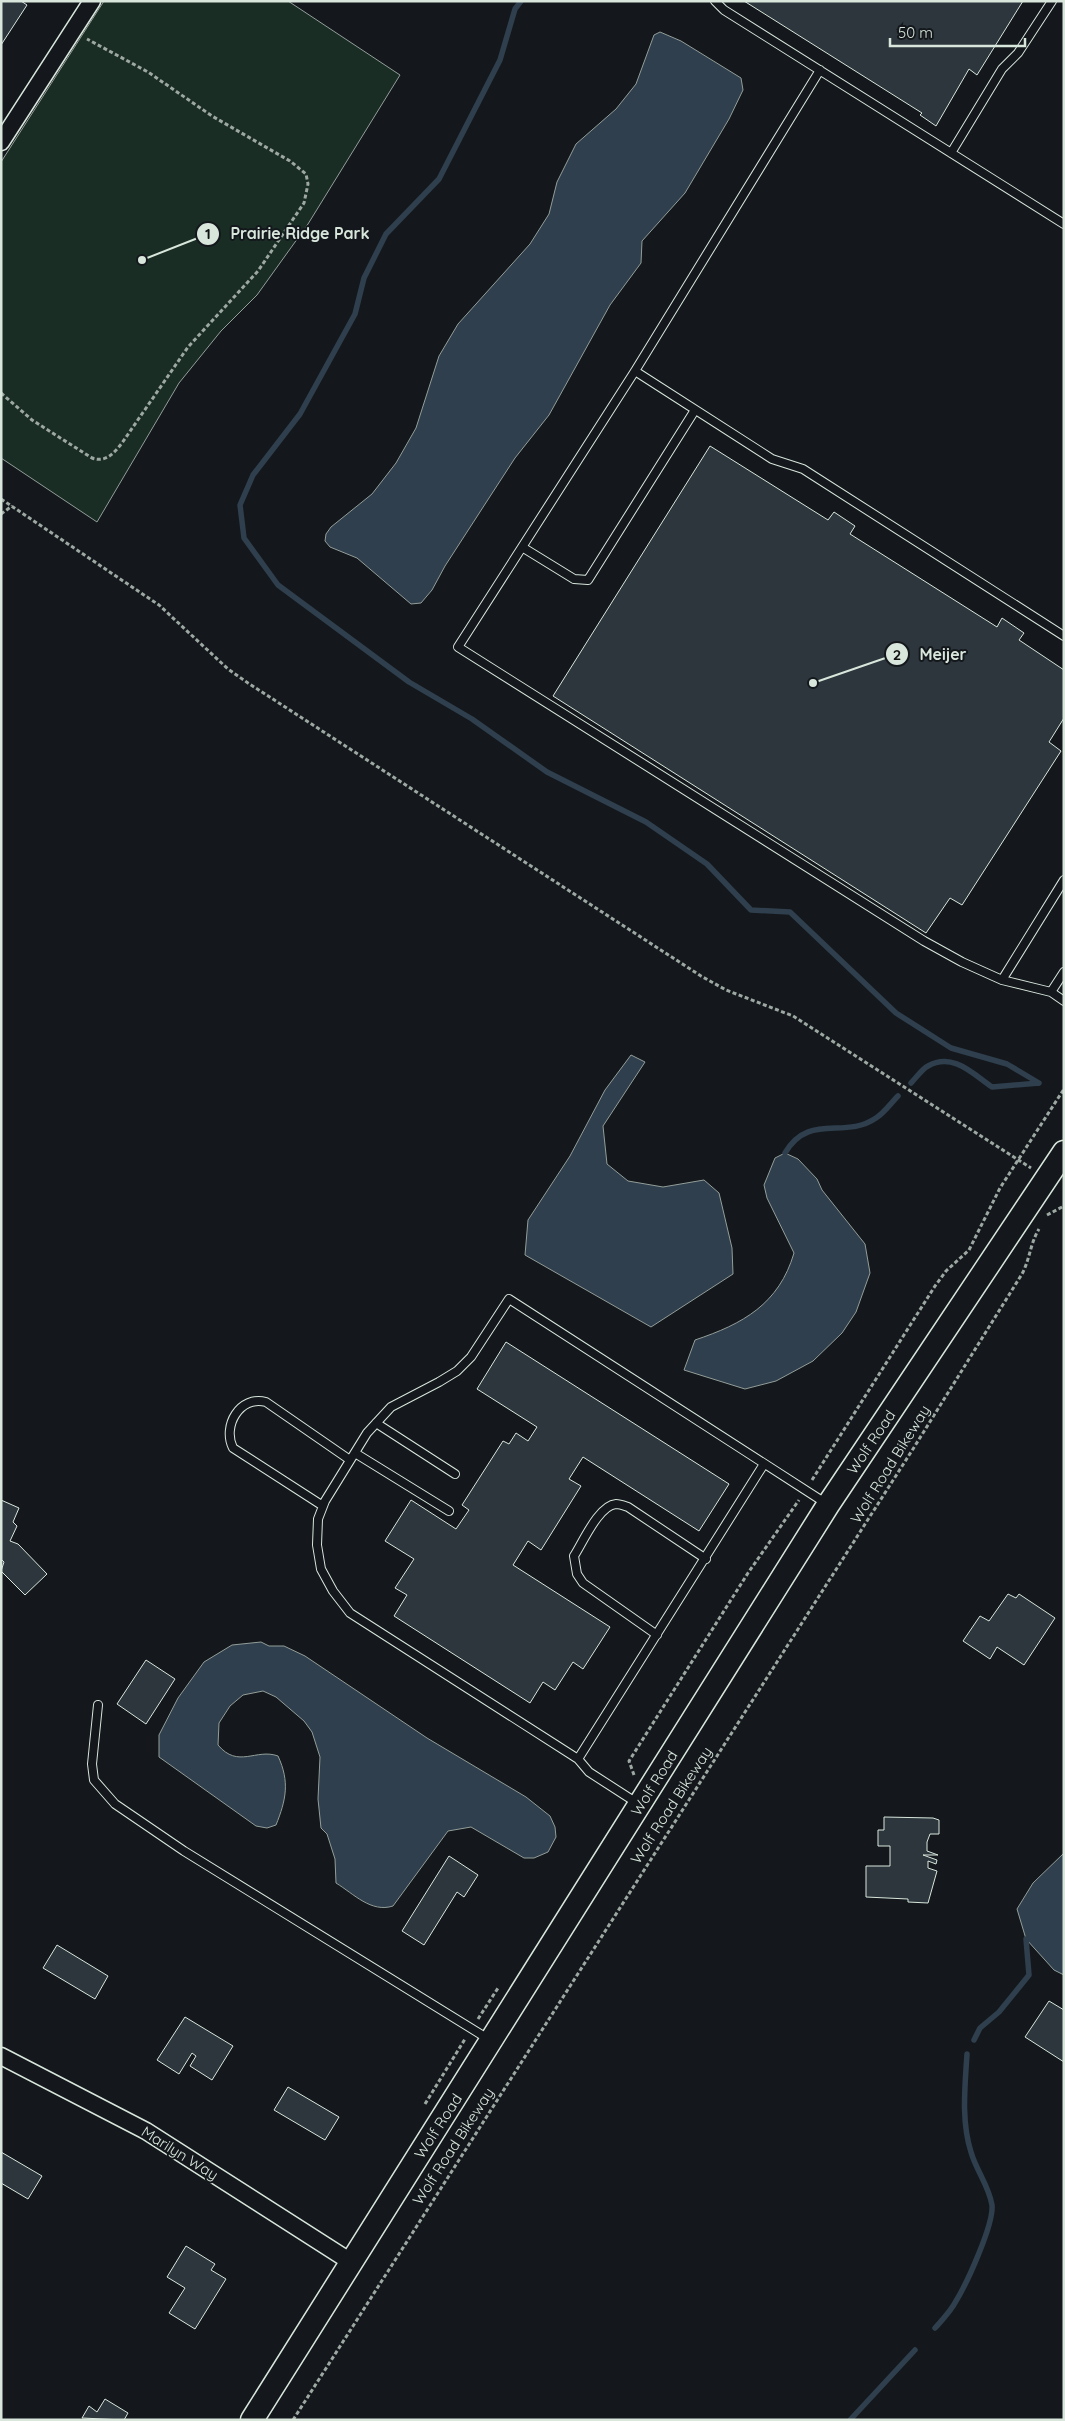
<svg xmlns="http://www.w3.org/2000/svg" width="1065" height="2421" viewBox="0 0 1065 2421" font-family="Quicksand,sans-serif">
<style>
.green{fill:#1a2d24;stroke:#939e99}
.water{fill:#2f3f4d;stroke:#939e99}
.lines{fill:none;stroke-linecap:round;stroke-linejoin:round}
.stream{stroke:#2f3f4d;stroke-width:5.5}
.building{fill:#2c363c;stroke:#d8e6dc}
.service-casing{stroke:#d8e6dc;stroke-width:10}
.minor-casing{stroke:#d8e6dc;stroke-width:19}
.secondary-casing{stroke:#d8e6dc;stroke-width:25}
.path{stroke:#9da8a2;stroke-width:3;stroke-dasharray:4 2.5;stroke-linecap:butt}
.service{stroke:#14181c;stroke-width:8}
.minor{stroke:#14181c;stroke-width:16}
.secondary{stroke:#14181c;stroke-width:22}
.labels{text-anchor:middle;dominant-baseline:central;stroke-width:4;stroke-linejoin:round;paint-order:stroke}
.street-label{font-size:15px;fill:#d8e6dc;stroke:#14181c}
.leader{fill:none;stroke:#d8e6dc;stroke-width:2}
.callout-dot{fill:#d8e6dc;stroke:#14181c;stroke-width:2}
.mark-label{font-size:15px;text-anchor:middle;font-weight:bold;fill:#111}
.callout-label{font-size:16px;text-anchor:middle;font-weight:bold;fill:#d8e6dc;stroke:#14181c;stroke-width:4;stroke-linejoin:round;paint-order:stroke}
</style>
<rect width="100%" height="100%" fill="#14181c"/>
<path class="green" d="M104,1h184l112,74 -92,149 -51,71 -36,36 -42,52 -82,139 -96,-64v-296z"/>
<path class="water" d="M660,32l21,9 60,37 2,12 -14,29 -44,74 -43,48 -1,22 -31,42 -61,110 -34,43 -26,40 -44,68 -13,24 -11,13 -10,1 -54,-46 -27,-11 -5,-6 1,-7 5,-7 41,-33 24,-31 20,-35 23,-72 19,-32 72,-80 19,-30 8,-32 19,-38 40,-35 20,-25 18,-49z
M631,1055l14,7 -42,64 4,38 21,17 35,6 41,-7 15,13 13,55 1,26 -82,53 -126,-72 3,-35 42,-64 35,-66z
M785,1153l13,6 19,20 5,11 43,54 5,29 -14,39 -14,21 -29,28 -37,20 -31,8 -61,-19 11,-30c48,-16 84,-36 99,-87l-27,-55 -3,-13 11,-27z
M261,1642l8,4h15l21,10 122,82 99,59 24,19 5,11 1,10 -8,15 -14,6h-10l-53,-31 -23,4 -55,75c-22,7 -39,-12 -57,-23l-1,-24 -8,-25 -6,-6 -3,-29 2,-42 -8,-25 -8,-11 -28,-24 -13,-6 -20,4 -13,11 -11,17 -1,22c20,24 38,3 60,11 12,26 8,44 -2,69l-9,3 -11,-2 -97,-69v-22l19,-37 26,-36 28,-17z
M1064,1853v122l-10,-5 -28,-31 -9,-30 16,-26z"/>
<g class="lines">
<path class="stream" d="M521,1l-6,8 -15,51 -61,119 -53,55 -22,44 -9,36 -55,100 -47,61 -13,30 4,33 34,47 131,97 63,37 75,53 99,50 61,42 44,46 39,2 106,101 55,35 56,16 32,19
M911,1083c5,-5 11,-14 17,-17 25,-14 45,8 64,21l47,-4
M785,1153c24,-41 59,-13 91,-35 8,-5 15,-15 22,-22
M974,2040l6,-12 19,-16 30,-37 -3,-36
M935,2328c8,-9 16,-17 21,-27 11,-18 38,-77 36,-96 -3,-19 -16,-35 -21,-53 -10,-31 -6,-66 -4,-98
M850,2420l65,-70"/>
</g>
<path class="building" d="M1,1h20l6,4 -26,40z
M744,1h279l-46,74 -8,-6 -33,57 -16,-11 2,-2z
M710,446l118,74 6,-8 21,14 -5,8 147,93 5,-9 22,15 -5,7 45,30v48l-15,24 12,9 -99,154 -12,-7 -24,35 -373,-237z
M506,1342l223,142 -30,47 -116,-74 -14,22 12,7 -40,64 -13,-9 -15,24 97,62 -27,42 -10,-7 -18,28 -12,-8 -13,21 -136,-87 13,-21 -12,-7 19,-29 -29,-18 26,-41 45,29 13,-19 -7,-5 41,-64 6,3 7,-11 12,8 9,-14 -60,-38z
M1,1500l18,8 -6,14 4,4 -7,15 8,3 29,30 -22,21 -24,-24 3,-9 -3,-3z
M1008,1594l8,4 3,-4 36,24 -31,47 -27,-18 -7,12 -27,-18 17,-25 9,5z
M146,1660l29,19 -29,45 -29,-20z
M884,1817l49,1 6,2v14h-9l-3,8v9l11,4h-15l14,5 -1,4 -8,-3v7l9,3 -9,32 -20,-1v-3l-42,-2v-31h24v-20h-12v-16h6z
M449,1856l29,19 -14,22 -7,-5 -33,53 -22,-14z
M57,1945l51,31 -13,23 -52,-31z
M1049,2001l15,9v52l-39,-25z
M185,2017l48,29 -21,34 -22,-14 6,-10 -4,-3 -13,21 -22,-14z
M288,2087l51,30 -14,23 -51,-30z
M1,2152l41,24 -14,23 -27,-16z
M186,2246l29,18 -4,6 15,9 -31,50 -26,-16 16,-25 -18,-11z
M105,2399l23,14 -4,7 -42,-2 7,-12 8,6z"/>
<g class="lines">
<g class="service-casing">
<path id="service" d="M715,1l9,9 340,214
M820,70l-185,301 -177,276 466,294 38,21 40,18 49,12
M951,153l51,-84 16,-16 34,-52
M635,371l137,88 31,10 261,167
M522,547l52,32 14,1 107,-170
M1064,972l-13,20 13,9
M1002,980l62,-100
M376,1423l79,51
M355,1453l94,58
M323,1506l-90,-58c-11,-22 7,-53 33,-46l84,58
M657,1635l-74,-52 -6,-9 -3,-18c9,-14 25,-51 42,-52 4,0 9,2 12,3l78,52
M98,1705l-6,59 2,16 21,24 69,47 306,189
M578,1759l186,-295
M637,1803l-48,-31 -11,-13 -228,-146 -17,-22 -12,-22 -4,-24 1,-26 7,-18 42,-68 24,-26 48,-25 18,-11 14,-14 38,-58 318,205"/>
</g>
<g class="minor-casing">
<path id="minor" d="M1,142l91,-141
M1,2056l145,75 205,131"/>
</g>
<g class="secondary-casing">
<path id="secondary" d="M252,2420l576,-915 236,-353"/>
</g>
<path class="path" d="M1,393l31,27 60,38c14,5 22,-5 30,-15l66,-96 70,-76 46,-68 4,-19 -2,-10 -16,-13 -78,-45 -64,-44 -61,-33
M1,499l158,106 69,64 20,14 453,293 25,14 67,26 238,152
M1,514l11,-8
M1047,1215l17,-9
M812,1480l123,-194 11,-15 23,-21 31,-62 64,-99
M634,1775l-5,-14 119,-188 51,-73
M478,2019l20,-31
M425,2104l40,-65
M293,2420l620,-971 109,-175c8,-15 8,-30 17,-45"/>
<use href="#service" class="service"/>
<use href="#minor" class="minor"/>
<use href="#secondary" class="secondary"/>
</g>
<g class="labels">
<g class="street-label">
<text transform="translate(871 1442) rotate(-56)">Wolf Road</text>
<text transform="translate(890 1464) rotate(-58)">Wolf Road Bikeway</text>
<text transform="translate(654 1783) rotate(-58)">Wolf Road</text>
<text transform="translate(671 1805) rotate(-57)">Wolf Road Bikeway</text>
<text transform="translate(438 2126) rotate(-57)">Wolf Road</text>
<text transform="translate(453 2146) rotate(-57)">Wolf Road Bikeway</text>
<text transform="translate(180 2153) rotate(32)">Marilyn Way</text>
</g>
</g>
<path class="leader" d="M142 260L208 234M813 683L897 654"/>
<g class="callout-dot">
<circle cx="142" cy="260" r="5"/>
<circle cx="813" cy="683" r="5"/>
<circle cx="208" cy="234" r="12"/>
<circle cx="897" cy="654" r="12"/>
</g>
<g class="mark-label">
<text x="208" y="239">1</text>
<text x="897" y="660">2</text>
</g>
<g class="callout-label">
<text x="300" y="239">Prairie Ridge Park</text>
<text x="943" y="660">Meijer</text>
</g>
<rect width="1065" height="2421" fill="none" stroke="#d8e6dc" stroke-width="5"/>
<path d="M890 38v8h135v-8" fill="none" stroke="#d8e6dc" stroke-width="2.5"/>
<text x="898" y="38" font-size="15" fill="#d8e6dc" stroke="#14181c" stroke-width="4" paint-order="stroke">50 m</text>
</svg>
